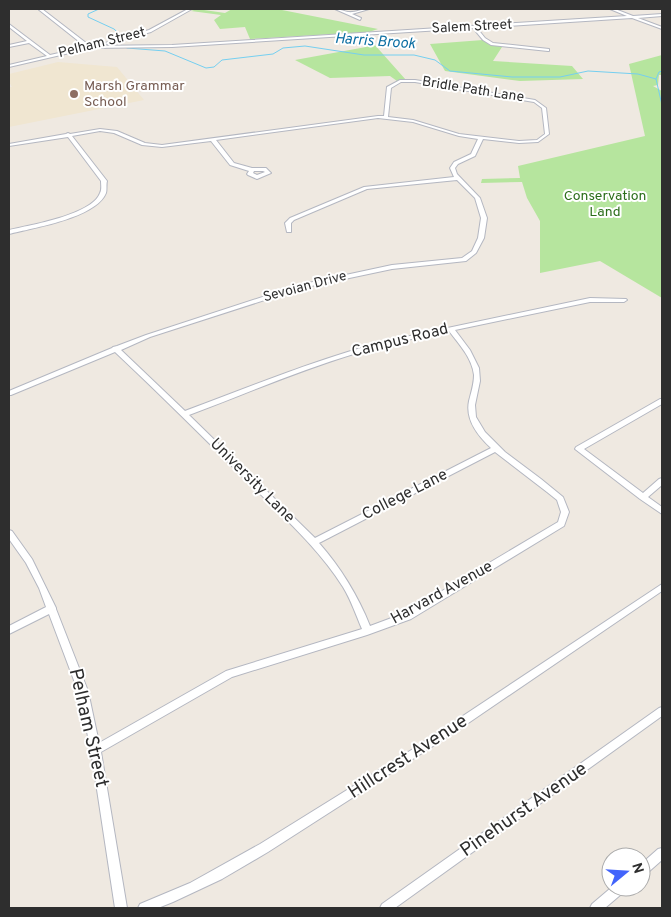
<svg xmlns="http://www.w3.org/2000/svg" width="671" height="917" viewBox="0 0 671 917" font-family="Overpass,sans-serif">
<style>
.education{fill:#f0e6d1}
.green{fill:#b6e59e}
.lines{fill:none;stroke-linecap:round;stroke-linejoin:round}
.stream{stroke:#75cff0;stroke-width:1}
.minor-casing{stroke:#b4b7c1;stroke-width:2}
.minor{fill:#fff;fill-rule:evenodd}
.education-dot{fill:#8d6e63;stroke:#fff;stroke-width:2}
.labels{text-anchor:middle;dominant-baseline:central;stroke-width:4;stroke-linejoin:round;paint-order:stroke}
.far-street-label{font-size:14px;fill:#2e2e2e;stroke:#fff}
.far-education-label{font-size:14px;fill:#785e54;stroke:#fff;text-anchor:start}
.far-park-label{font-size:14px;fill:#2c6e1b;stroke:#fff}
.far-water-label{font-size:15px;font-style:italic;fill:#0d6fa3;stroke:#fff}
.street-label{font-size:16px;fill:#2e2e2e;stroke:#fff}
.near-street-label{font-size:19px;fill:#2e2e2e;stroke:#fff}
</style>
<rect width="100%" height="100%" fill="#efe9e1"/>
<path class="education" d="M58,62l59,5 27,33 -135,27v-40h3l-3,-5v-8z"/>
<path class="green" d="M197,9l28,4 7,-4h45l101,20 -9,3 -119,7 -5,-12 -25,2 -6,-9 7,-5 -30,-4z
M357,35h9l40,45 -9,1 -7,-5 -60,2 -35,-18 71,-13z
M483,40l19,7 -9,14 79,5 11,13 -63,2 -75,-10 -15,-27z
M662,55v20h-3l-1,10 -5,1 9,5v207l-62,-37 -60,12v-52l-13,-23 -5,-16 -41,1 1,-4 38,-1 -2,-12 127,-30 -16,-72z"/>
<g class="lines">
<path class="stream" d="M99,9l-11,5v3l26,12 10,9
M127,48l38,3 41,17 8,-1 8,-7 51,-6 10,-6 22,-2 59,9h50l21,5 15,11 62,6h48l28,-6 50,3 18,5 6,26
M656,79l3,-7 3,-1"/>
<g class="minor-casing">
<path id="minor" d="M38,9h4l48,37 82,-1 455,-29 -17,-7h5l18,7 29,-2v2l-24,2 24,9v2l-30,-11 -155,10 8,10 8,5 56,6v2h-1l-57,-6 -8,-5 -10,-12 -301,19 -81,1 -82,19v-2l38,-9 -18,-13 -20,4v-2l18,-4 -18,-14v-3l41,31 36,-8z
M188,9h4l-41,23 -44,12 -2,-1 44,-13z
M335,9c6,0 7,2 13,3 6,1 14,-3 21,-3l-17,5 9,4 -1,2z
M400,80h15l120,20 11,8 3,26 -11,8 -19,1 -36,-4 -8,17 -17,8 -3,4 2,6 23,24 7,20 -3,20 -8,15 -10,8 -74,8 -90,19 -152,49 -29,13 64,61c67,-25 132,-52 201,-70l204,-43 36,1 1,1 -3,2h-34l-135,28 15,20 9,18 1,13 -5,24 1,12 9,15 20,20 36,27 22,18 6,15 -5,14 -153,93 -44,16 -135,42 -131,75 26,156h-12l-24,-158 -13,-59 -29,-77 -40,20v-8l37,-19 -7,-19 -13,-25 -17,-24v-9l3,1 20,28 24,49v1l32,82 11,52 127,-72 136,-42c-6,-14 -11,-29 -19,-42 -26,-41 -63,-73 -97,-107 -43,-43 -86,-86 -131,-128l-104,43h-2v-4l103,-43 1,-1 4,-1 29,-11 153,-50 93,-20 70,-7 10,-7 6,-13 3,-20 -6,-20 -18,-18 -90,9 -73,31 -3,3v9h-4l-2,-9 5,-5 74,-31 90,-10 -4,-9 4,-6 17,-8 7,-15 -19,-3 -46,-14 -35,-4 -162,22 18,23 18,5h14l5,5 -14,6 -9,-4 -1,-1 2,-3 -19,-6 -19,-24 -49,6 -20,-2 -28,-12 -14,-2 -28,5 35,45c-1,3 0,9 -1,12 -10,25 -73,35 -97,41v-4c21,-5 83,-15 91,-37 2,-3 1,-9 1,-12l-33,-44 -59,9v-2l57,-10 2,-1 2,1 30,-5 17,2 28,12 17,2 216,-29h6l3,-29zM401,82h14l119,20 8,6 3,26 -8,6 -18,1 -60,-7 -46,-14 -25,-3 3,-29zM254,171h9l2,1 -8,3 -4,-2zM449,331c10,13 23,27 25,44 0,9 -3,18 -5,26 -4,19 9,35 22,47l-176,90 -126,-123c56,-21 111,-45 168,-62 30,-10 61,-15 92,-22zM495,452l52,40 10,8 4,12 -3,10 -153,91 -35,13c-12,-30 -29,-58 -51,-83z
M660,399h2v5l-78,45 59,44 16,-14 3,-1v7l-14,12 14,10v7l-22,-15 -65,-50 1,-2z
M662,584v7l-201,137 -193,124 -46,27 -49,23 -15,6h-20l2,-4 50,-21 70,-39 153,-95z
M662,707v9l-267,192h-15l2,-4 277,-196z
M662,848v12l-17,15 -4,2v-13l17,-15z
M612,887h15l-2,4 -20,17h-15l2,-4z"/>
</g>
<use href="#minor" class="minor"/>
</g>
<circle class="education-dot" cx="74" cy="94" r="5"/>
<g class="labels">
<g class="far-street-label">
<text transform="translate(472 27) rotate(-3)">Salem Street</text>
<text transform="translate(102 43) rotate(-14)">Pelham Street</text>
<text transform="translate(473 90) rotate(9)">Bridle Path Lane</text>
<text transform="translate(305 287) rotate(-15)">Sevoian Drive</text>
</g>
<g class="far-education-label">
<text x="84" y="86">Marsh Grammar<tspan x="84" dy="16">School</tspan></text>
</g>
<g class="far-park-label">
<text x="605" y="196">Conservation<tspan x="605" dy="16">Land</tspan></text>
</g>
<g class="far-water-label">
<text transform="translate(375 42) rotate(4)">Harris Brook</text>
</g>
<g class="street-label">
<text transform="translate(400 341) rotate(-14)">Campus Road</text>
<text transform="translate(252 481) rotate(45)">University Lane</text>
<text transform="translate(405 495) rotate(-27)">College Lane</text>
<text transform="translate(442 593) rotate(-29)">Harvard Avenue</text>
</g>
<g class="near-street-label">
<text transform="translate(88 728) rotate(77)">Pelham Street</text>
<text transform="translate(408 757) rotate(-33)">Hillcrest Avenue</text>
<text transform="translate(524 810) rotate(-35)">Pinehurst Avenue</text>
</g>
</g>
<rect width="671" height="917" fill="none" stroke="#2e2e2e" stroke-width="20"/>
<g transform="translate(626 872) rotate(72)"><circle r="24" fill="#ffffff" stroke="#ababab"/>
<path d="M0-4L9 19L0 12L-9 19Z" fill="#4264fb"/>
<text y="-8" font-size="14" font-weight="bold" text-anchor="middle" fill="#2e2e2e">N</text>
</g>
</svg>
